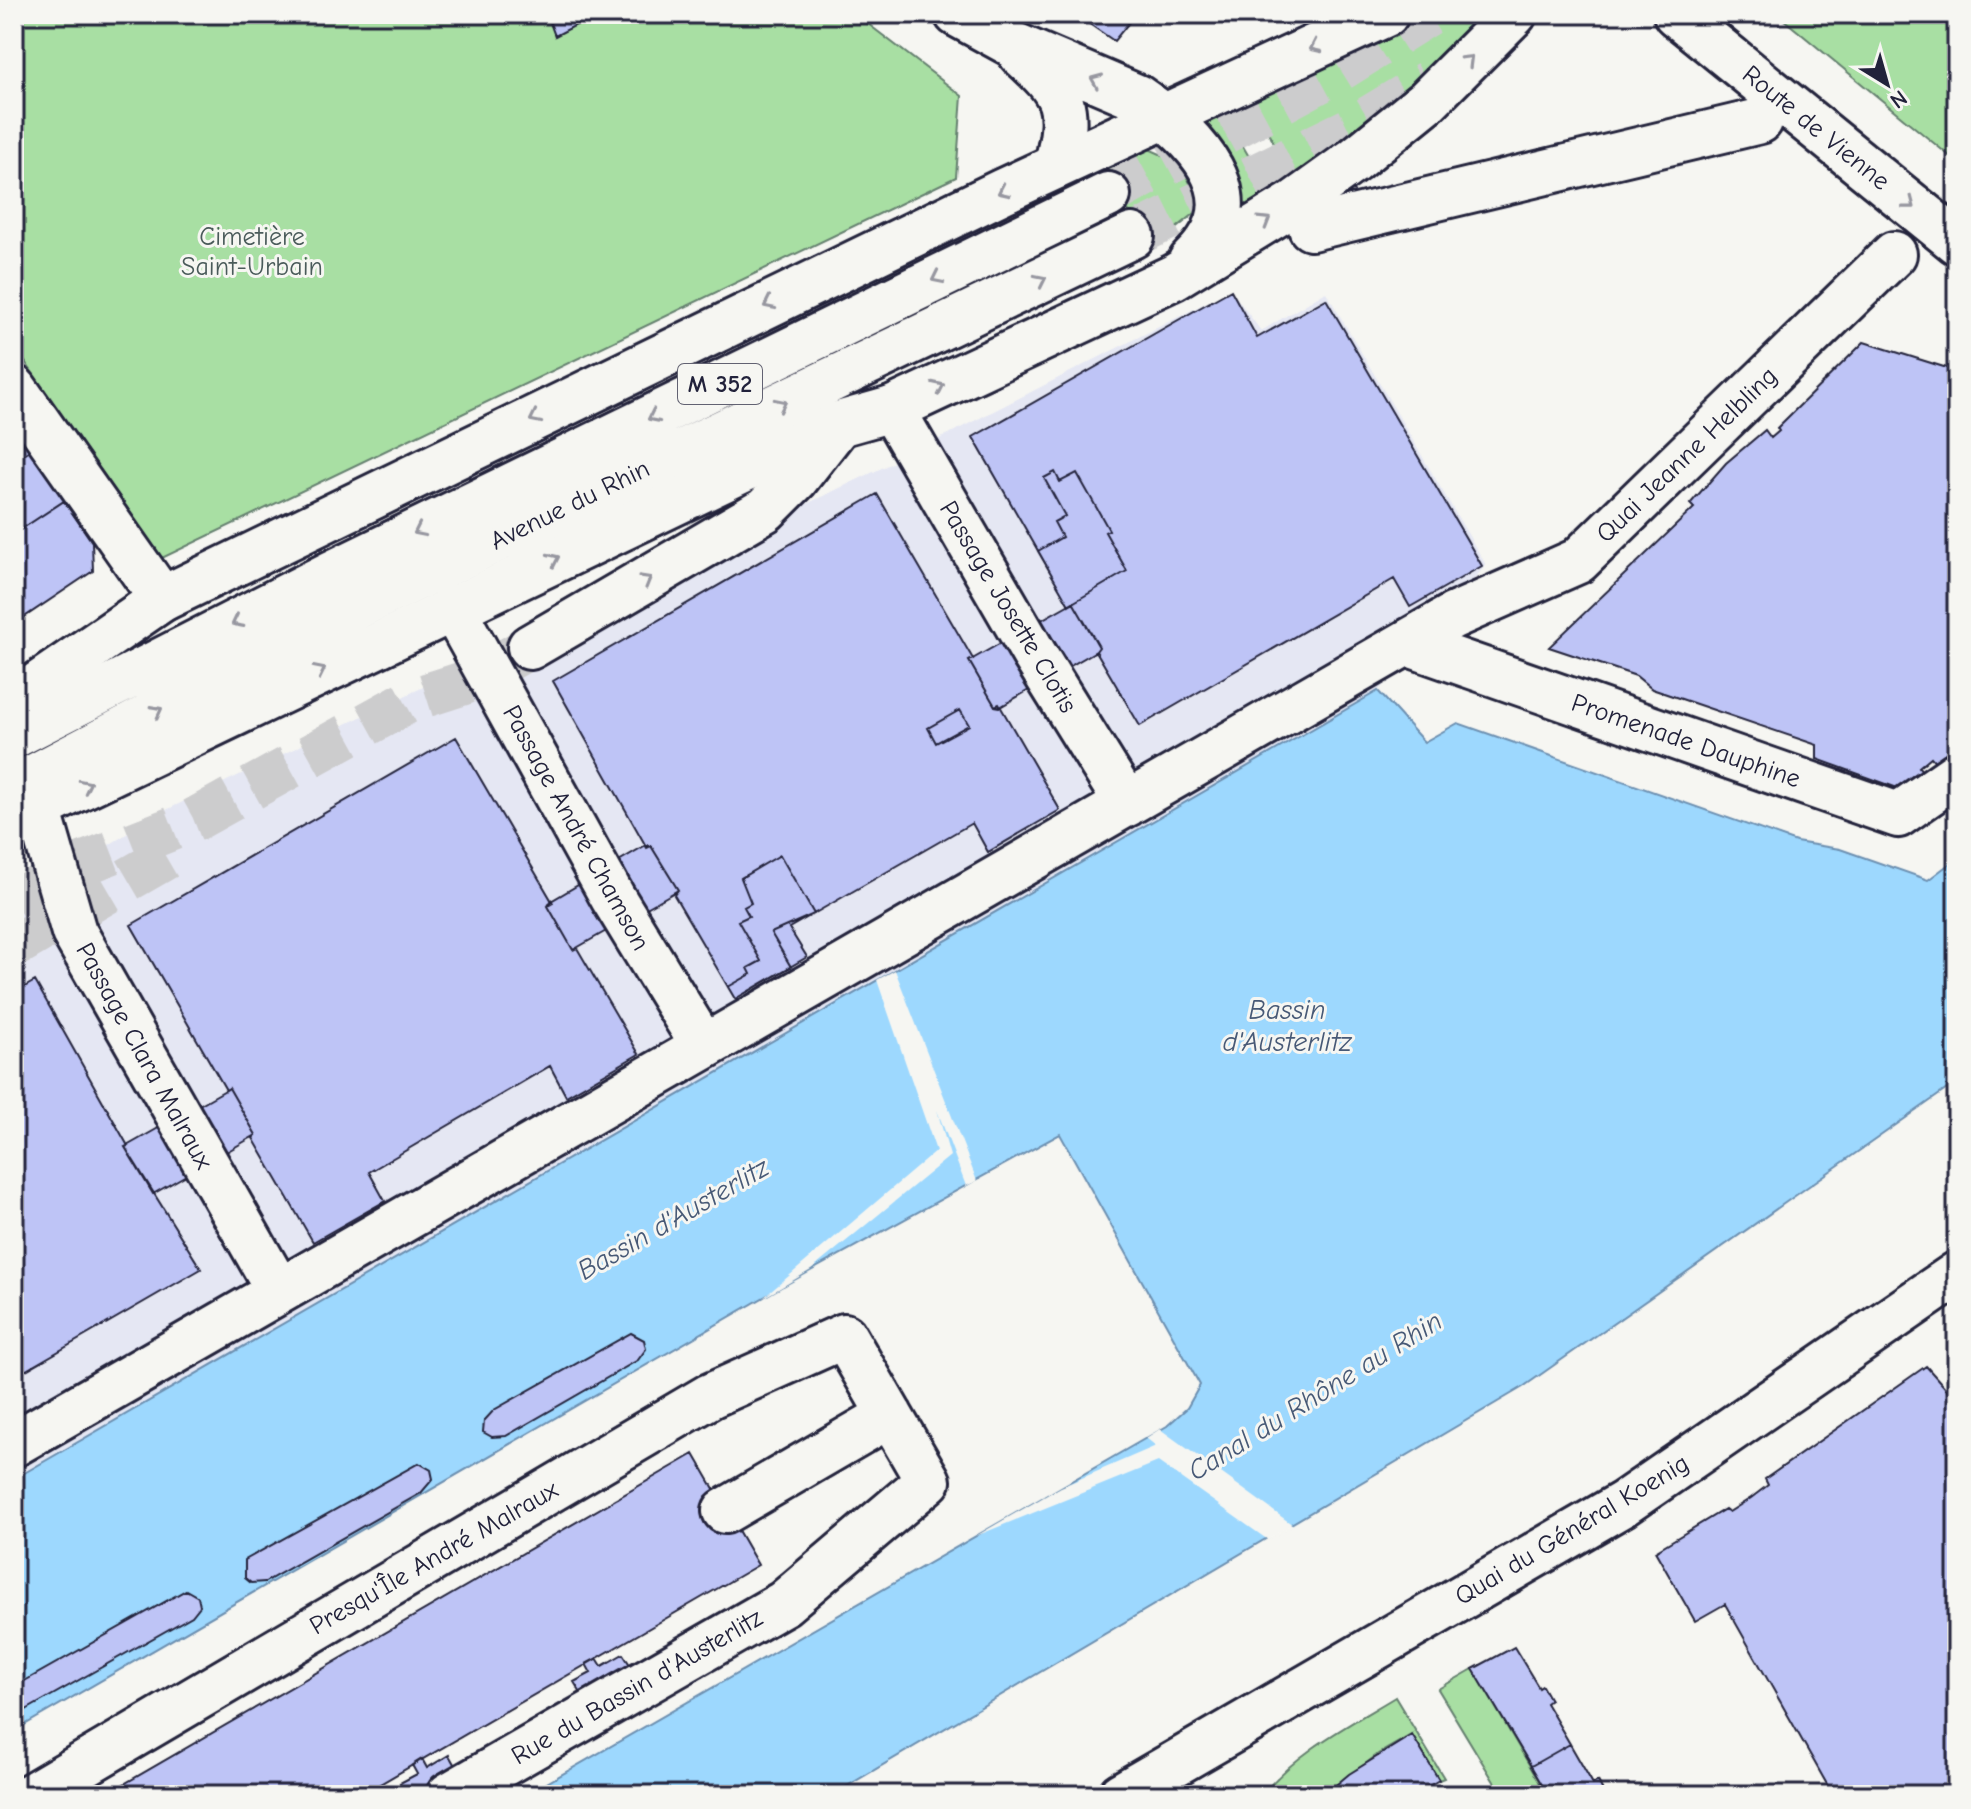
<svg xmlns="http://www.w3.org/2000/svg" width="1971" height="1809" viewBox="0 0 1971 1809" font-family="'Comic Neue',sans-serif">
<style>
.built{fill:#e5e7f3}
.green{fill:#a8dfa3;stroke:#65806f;stroke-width:2}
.water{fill:#9dd8fe;stroke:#6c8fb0;stroke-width:2}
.pier{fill:#f6f6f2}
.building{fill:#bec4f6;stroke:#22223b;stroke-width:2}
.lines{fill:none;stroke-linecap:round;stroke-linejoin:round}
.minor-tunnel{stroke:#cccccd;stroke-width:44;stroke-dasharray:44 22;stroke-linecap:butt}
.highway-tunnel{stroke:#cccccd;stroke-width:44;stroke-dasharray:44 22;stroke-linecap:butt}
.minor-casing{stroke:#22223b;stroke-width:50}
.major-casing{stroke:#22223b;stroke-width:50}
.highway-casing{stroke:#22223b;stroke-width:50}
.minor{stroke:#f6f6f2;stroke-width:44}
.major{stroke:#f6f6f2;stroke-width:44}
.highway{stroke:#f6f6f2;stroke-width:44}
.oneway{stroke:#9797a0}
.labels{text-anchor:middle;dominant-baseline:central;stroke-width:6;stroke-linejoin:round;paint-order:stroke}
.shield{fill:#f6f6f2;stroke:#626272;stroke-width:2}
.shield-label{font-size:24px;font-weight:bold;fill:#22223b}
.street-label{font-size:26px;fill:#22223b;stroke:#f6f6f2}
.park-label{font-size:26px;fill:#4a5b5a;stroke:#f6f6f2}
.water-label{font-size:28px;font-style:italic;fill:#475976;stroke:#f6f6f2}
</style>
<rect width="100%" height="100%" fill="#f6f6f2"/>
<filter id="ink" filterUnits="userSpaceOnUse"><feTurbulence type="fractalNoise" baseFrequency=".0125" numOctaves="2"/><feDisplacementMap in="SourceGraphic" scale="16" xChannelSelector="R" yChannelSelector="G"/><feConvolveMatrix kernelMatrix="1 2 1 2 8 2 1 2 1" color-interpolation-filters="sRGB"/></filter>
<g filter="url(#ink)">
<path class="built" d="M1231,290l30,41 65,-39 160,273 -108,126 -1364,788v-575l148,-92 726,-347z"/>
<path class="green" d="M14,14h841l107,82 -6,81 -794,381 -148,-212z
M1410,14h79l-69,71 -124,96 -50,-87z
M1777,14h180v148l-16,-13z
M1220,107l52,89 -36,24 -54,-96z
M1149,149c31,12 44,30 50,61l-50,40 -45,-86 26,-14z
M1473,1669l74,126h-45l-64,-106z
M1395,1697l49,81 -5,2 -28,-45 -33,19 -53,41h-63c34,-43 87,-70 133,-98z"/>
<path class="water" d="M1378,691l46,51 34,-19 338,119 44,7 88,31 29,-22v224l-434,305 -691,408h-306l641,-369 20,-18 13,-23 -140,-251 -277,152 -769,445v-252z"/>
<path class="pier" d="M895,970l82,211 -11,5 -29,-76 13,46 -139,114 -48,28 173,-147 -59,-171z
M1160,1429l133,96 -25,15 -110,-78 -182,74 85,-49 95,-41 -10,-8z"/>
<path class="building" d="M565,14h12l3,9 -25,13 -6,-16z
M1075,14h61l-22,27z
M1231,290l26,48 69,-39 156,267 -72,41 -16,-28 -254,147 -44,-75 3,-4 -26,-45 -4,3 -96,-168z
M1864,342l83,26 10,7v374l-20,15 -6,-7 -12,10 5,7 -21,16 -86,-31v-14l-165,-56 -16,-13 -87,-29 145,-139 -4,-4 36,-41 39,-33 6,8 8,-7 -2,-3z
M14,425l17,24 -17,12z
M31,449l33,52 -50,33v-73z
M1055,472l5,10 17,-9 32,57 -4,2 22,39 -58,34 -31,-54 24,-14 -8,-15 11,-6 -21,-38z
M877,494l96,165 -4,2 26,45 4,-2 61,106 -72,42 -16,-29 -183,105 18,29 -72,42 -61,-104 4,-5 -27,-44 -4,2 -94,-167z
M64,501l28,41 1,29 -79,53v-90z
M1073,602l26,45 -3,4 -96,56 -5,-1 -26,-45z
M960,710l9,15 -33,18 -8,-15z
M456,737l97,166 -5,3 25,44 4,-2 62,106 -73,42 -16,-30 -181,106 16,29 -72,41 -60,-104 3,-3 -27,-47 -3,2 -95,-165z
M646,845l5,1 27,44 -105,60 -25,-44 3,-5z
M780,855l34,59 -43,19 20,34 -56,32 -7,-12 23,-13 -3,-6 13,-7 -23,-40 11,-5 -5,-9 7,-4 -10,-25z
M35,981l93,165 -3,1 76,122 -187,108v-384z
M229,1088l27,47 -103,59 -28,-47z
M631,1333l13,7 2,9 -8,11 -132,76 -14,1 -9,-5 1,-11 10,-11z
M1926,1366l31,35v394h-124l-108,-191 -30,17 -40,-70 70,-42 4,3 22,-14 17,-13 -3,-6z
M694,1454l64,111 -397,230h-256z
M419,1463l12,7 2,9 -12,14 -156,89 -14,1 -6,-5v-18z
M186,1590l12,7 2,9 -8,10 -166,94 -12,-5v-18z
M1514,1647l25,41 3,-2 8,14 -4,3 24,41 -39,22 -58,-97z
M623,1654l11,17 -49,29 -11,-18 17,-9 -5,-9 11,-6 5,8z
M1412,1735l27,45 -26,15h-89l25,-21z
M1570,1744l23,40 5,-3 7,14h-57l-17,-29z
M449,1755l10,18 -38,22h-14l-7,-12 17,-9 -5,-9 10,-6 5,9z"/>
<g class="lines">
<path class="minor-tunnel" d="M14,902l58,-34 122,-48 217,-120 59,-19 60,-34
M14,946l170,-99"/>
<path class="highway-tunnel" d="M1108,195l221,-119 99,-62
M1132,236l217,-106 79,-48"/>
<g class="minor-casing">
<path id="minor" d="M957,14l53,29 127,54 27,19
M1020,53c47,42 50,53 37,112
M1311,228l449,-107
M14,388l148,211
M892,409l142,245 93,150
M452,607l161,291 91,149
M1406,643l492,172 59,-41
M530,647l235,-137 31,-31 43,-55
M38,808l36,124 205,359
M14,1444l1439,-828 125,-55 316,-307
M725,1511l165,-96
M32,1795l678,-399 134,-60 84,145 -144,122 -335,192"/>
</g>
<g class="major-casing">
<path id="major" d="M1676,14l281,228
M1164,116c50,42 84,92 27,145
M14,701l148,-102 841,-408 383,-177
M14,814l24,-6 801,-384 53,-15 282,-132 119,-73 60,-43 74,-60 87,-87
M1121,1795l502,-291 334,-230"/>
</g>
<g class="highway-casing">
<path id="highway" d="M14,736l318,-163 776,-378
M14,787l343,-180 775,-371"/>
</g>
<use href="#minor" class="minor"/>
<use href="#major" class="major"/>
<use href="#highway" class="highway"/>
</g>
<defs><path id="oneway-chevron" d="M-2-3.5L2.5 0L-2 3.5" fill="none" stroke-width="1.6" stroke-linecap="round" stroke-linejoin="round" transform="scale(2)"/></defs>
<g class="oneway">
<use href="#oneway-chevron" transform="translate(1315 47) rotate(155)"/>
<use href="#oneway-chevron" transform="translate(1468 60) rotate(-45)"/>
<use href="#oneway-chevron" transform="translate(1096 80) rotate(-157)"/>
<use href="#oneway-chevron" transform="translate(1003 191) rotate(155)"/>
<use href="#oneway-chevron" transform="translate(1910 204) rotate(38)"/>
<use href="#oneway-chevron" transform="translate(1265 221) rotate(-31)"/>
<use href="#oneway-chevron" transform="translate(937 278) rotate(154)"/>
<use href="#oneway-chevron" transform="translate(1041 280) rotate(-26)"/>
<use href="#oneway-chevron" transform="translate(769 304) rotate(154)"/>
<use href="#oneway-chevron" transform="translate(939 387) rotate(-25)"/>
<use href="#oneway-chevron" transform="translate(781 404) rotate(-26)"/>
<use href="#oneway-chevron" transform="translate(653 417) rotate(154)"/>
<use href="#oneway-chevron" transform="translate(535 418) rotate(154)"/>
<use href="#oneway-chevron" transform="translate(419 531) rotate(154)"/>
<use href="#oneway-chevron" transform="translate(554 559) rotate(-25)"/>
<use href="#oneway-chevron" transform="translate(646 580) rotate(-30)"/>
<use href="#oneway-chevron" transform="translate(237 622) rotate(153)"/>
<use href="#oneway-chevron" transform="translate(320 671) rotate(-26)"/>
<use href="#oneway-chevron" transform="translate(157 711) rotate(-28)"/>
<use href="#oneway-chevron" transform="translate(86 785) rotate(-26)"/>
</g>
</g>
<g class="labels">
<rect class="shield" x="678" y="364" width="84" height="40" rx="6"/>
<g class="shield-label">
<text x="720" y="384">M 352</text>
</g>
<g class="street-label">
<text transform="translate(1816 128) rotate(39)">Route de Vienne</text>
<text transform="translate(1687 455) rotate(-44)">Quai Jeanne Helbling</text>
<text transform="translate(570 505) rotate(-26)">Avenue du Rhin</text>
<text transform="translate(1008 607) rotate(59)">Passage Josette Clotis</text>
<text transform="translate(1686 741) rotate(19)">Promenade Dauphine</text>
<text transform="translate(576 828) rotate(61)">Passage André Chamson</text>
<text transform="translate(144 1056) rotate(61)">Passage Clara Malraux</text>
<text transform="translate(1572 1530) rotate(-31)">Quai du Général Koenig</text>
<text transform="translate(434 1558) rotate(-30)">Presqu'Île André Malraux</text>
<text transform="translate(637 1687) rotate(-30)">Rue du Bassin d'Austerlitz</text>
</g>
<g class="park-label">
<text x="252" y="237">Cimetière<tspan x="252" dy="30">Saint-Urbain</tspan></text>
</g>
<g class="water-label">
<text x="1287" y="1010">Bassin<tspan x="1287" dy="32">d'Austerlitz</tspan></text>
<text transform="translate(673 1219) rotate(-30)">Bassin d'Austerlitz</text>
<text transform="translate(1315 1396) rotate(-32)">Canal du Rhône au Rhin</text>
</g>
</g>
<rect width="1971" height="1809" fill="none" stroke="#f6f6f2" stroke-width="48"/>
<rect x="24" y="24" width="1923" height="1761" fill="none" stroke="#22223b" stroke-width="3" filter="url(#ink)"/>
<g transform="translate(1887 84) rotate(143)" stroke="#f6f6f2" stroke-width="6" paint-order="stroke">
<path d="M0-6L14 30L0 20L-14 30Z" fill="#22223b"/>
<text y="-12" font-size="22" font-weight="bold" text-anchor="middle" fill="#22223b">N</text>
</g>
</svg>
